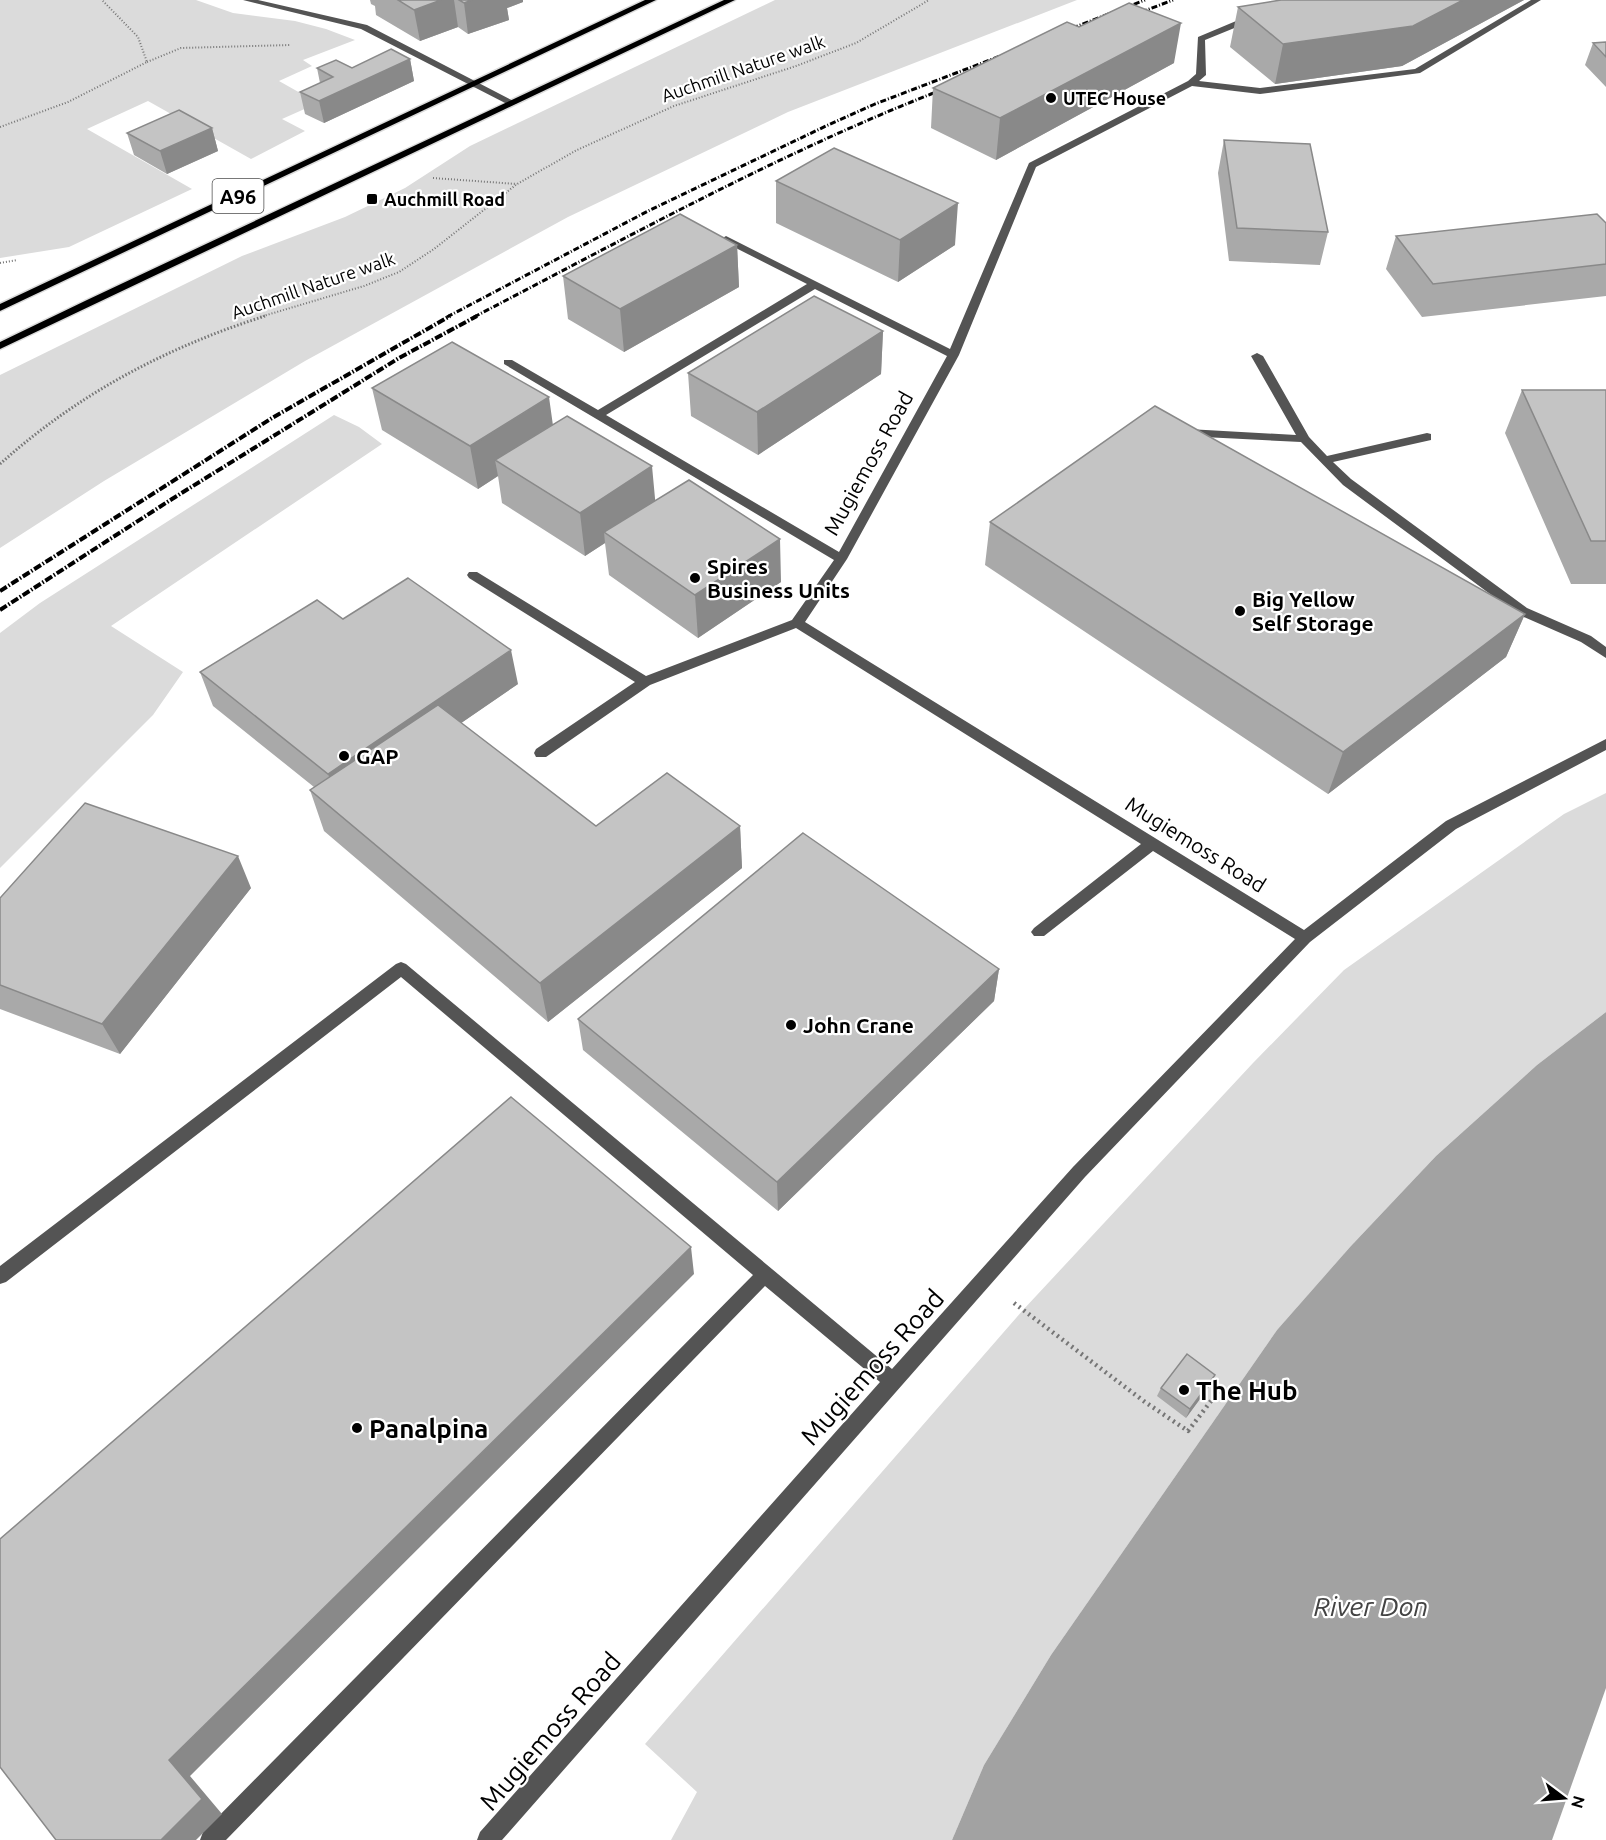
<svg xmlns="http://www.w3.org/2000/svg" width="1606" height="1840" viewBox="0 0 1606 1840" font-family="Ubuntu,sans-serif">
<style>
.green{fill:#dbdbdb}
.water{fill:#a2a2a2}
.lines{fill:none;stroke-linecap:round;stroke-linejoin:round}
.major-casing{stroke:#dbdbdb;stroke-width:3}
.path-far2{stroke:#767676;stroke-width:2;stroke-dasharray:1 2;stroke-linecap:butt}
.path-far1{stroke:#767676;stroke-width:3;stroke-dasharray:1.5 2;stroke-linecap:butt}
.path{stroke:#767676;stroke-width:4.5;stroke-dasharray:2 4;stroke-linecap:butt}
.minor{fill:#545454;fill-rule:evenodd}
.major{fill:#000;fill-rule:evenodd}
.rail-far1{stroke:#000;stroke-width:3;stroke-dasharray:6 2 1 2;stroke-linecap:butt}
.rail{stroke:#000;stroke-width:4;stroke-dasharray:8 2 1.5 2;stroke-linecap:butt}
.wall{fill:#a9a9a9}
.shaded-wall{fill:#898989}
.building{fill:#c4c4c4;stroke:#898989;stroke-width:1.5}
.poi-dot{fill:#000;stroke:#fff;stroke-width:2}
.labels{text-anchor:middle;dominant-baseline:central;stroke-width:4.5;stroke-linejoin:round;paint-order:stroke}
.far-street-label{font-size:18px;fill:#000;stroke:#fff}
.far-poi-label{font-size:18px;font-weight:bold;fill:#000;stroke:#fff;text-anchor:start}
.shield{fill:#fff;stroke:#4c4c4c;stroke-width:1.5}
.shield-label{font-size:20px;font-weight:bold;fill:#000}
.street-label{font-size:21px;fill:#000;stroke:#fff}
.poi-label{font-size:21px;font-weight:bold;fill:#000;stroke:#fff;text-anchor:start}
.near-street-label{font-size:26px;fill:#000;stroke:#fff}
.near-poi-label{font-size:26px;font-weight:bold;fill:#000;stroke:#fff;text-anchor:start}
.near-water-label{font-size:27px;font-style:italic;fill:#434343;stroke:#fff}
</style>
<rect width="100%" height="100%" fill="#fff"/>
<path class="green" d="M0,0h196l37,13 62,8 31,8 29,11 -52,20 9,6 -33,15 39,22 -36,16 23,12 -54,28 -103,-58 -61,28 105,60 -123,58 -69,11z
M775,0h302l-289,112 -220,105 -263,144 -201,120 -104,67v-173l242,-119 103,-39 60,-29 65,-42z
M334,415l25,12 23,17 -271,182 72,46 -30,43 -153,153v-235l40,-30z
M1606,793v219l-69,53 -101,91 -86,91 -73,83 -226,325 -67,110 -32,75h-281l26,-48 -52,-48 378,-434 230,-247 91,-93 220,-156z"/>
<path class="water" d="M1606,1012v676l-54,152h-600l32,-75 67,-110 226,-325 73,-83 86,-91 101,-91z"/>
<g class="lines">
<g class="major-casing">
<path id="major" d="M645,0h11l-656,311v-7z
M724,0h11l-735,349v-7l87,-42z"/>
</g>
<path class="path-far2" d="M147,62l34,-14 109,-3
M0,127l68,-25 79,-40 -9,-25 -36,-37
M433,178l84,6
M0,263l17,-3
M260,317l104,-31 35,-14 35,-23 83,-65 60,-34 97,-44 122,-40 60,-23 73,-43"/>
<path class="path-far1" d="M0,464c78,-70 165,-116 265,-148"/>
<path class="path" d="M1014,1303l131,99 43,29 33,-43"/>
<path class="minor" d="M243,0h15l109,25 150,78 -8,2 -148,-76z
M1531,0h10l-121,73 -160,21 -68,-8 -156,81 -77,188 -112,204 -42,63 499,308 142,-109 160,-82v11l-150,79 -146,113 -225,235 -583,663h-25l3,-8 400,-450 -115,-96 -539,554h-26l3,-8 550,-557 -352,-298 -395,305 -6,2v-18l396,-302 5,-2 5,2 486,405 181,-202 222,-228 -142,-88 -109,85h-10l-3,-4 3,-4 107,-84 -345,-216 -146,57 -104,72h-10l-2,-4 2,-4 99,-67 -166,-104 -2,-3 2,-3h8l169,104 146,-56 42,-60 -330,-196v-4h8l86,50 209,-126 -85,-43 -1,-2 5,-3 224,113 79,-186 159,-82 8,-7 2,-37 50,-21h6v4l-49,20 1,35 -7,6 61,7 155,-19zM815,289l132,67 -108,196 -233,-137z
M1257,353l6,3 46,81 18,19 100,-23 4,1v6l-98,22 18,17 176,129 64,28 15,11v11l-25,-16 -64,-28 -174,-129 -42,-43 -117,-6v-6l4,-1 108,6 -45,-79z"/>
<use href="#major" class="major"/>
<path class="rail-far1" d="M1131,16l42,-16
M1062,32l83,-32
M447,317l201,-106 178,-85 49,-22 128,-49
M474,317c156,-81 311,-167 475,-230"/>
<path class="rail" d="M0,591l272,-173 178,-102
M0,610l172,-111 227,-141 78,-42"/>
</g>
<path class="wall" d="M370,0h153v2l-16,6 2,12 -41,14 -10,-7 -38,14 -44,-26 -1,-9 -4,-2z
M1281,0h243l-122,66 -127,18 -45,-37 8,-40z
M1606,42v45l-21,-22 8,-22z
M410,59l4,22 -90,42 -19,-9 -5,-22 20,-9 -3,-15h35z
M1174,63l-178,97 -65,-32 2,-40z
M212,128l6,23 -51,23 -33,-19 -7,-22z
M1224,140l104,92 -8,33 -91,-4 -11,-88z
M776,181l179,64 -57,37 -122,-59z
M1606,223v73l-184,21 -36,-48 10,-33z
M737,245l2,42 -115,65 -56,-33 -5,-43z
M883,331l-2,43 -123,81 -67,-39 -3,-43z
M372,388l181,36 102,77 126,81 -83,56 -89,-63 -4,-32 -20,13 -83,-53 -4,-27 -20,13 -96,-59z
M1522,390h84v194h-35l-66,-151z
M990,522l535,92 -19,43 -178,137 -343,-229z
M343,619l175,65 -57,39 135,103h144l2,42 -194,154 -224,-191 -14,-41 4,-3 -101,-81 -13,-34z
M251,888l-131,166 -120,-45v-111z
M999,969l-5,32 -216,210 -195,-161 -5,-31z
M1211,1384l-25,34 -29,-22 4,-8z"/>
<path class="shaded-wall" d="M441,0h13l4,27 -38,14 -6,-31z
M472,0h51v2l-16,6 2,12 -41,14 -4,-31z
M1463,0h61l-122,66 -127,18 8,-40z
M1181,23l-7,40 -178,97 4,-42z
M410,59l4,22 -90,42 -5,-22z
M212,128l6,23 -51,23 -7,-23z
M958,203l-3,42 -57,37 2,-42z
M737,245l2,42 -115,65 -4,-43z
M883,331l-2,43 -123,81 -1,-43z
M549,397l6,43 -60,20 3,16 -20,13 -8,-43z
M652,466l4,43 -52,23 1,11 -20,13 -5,-43z
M780,539l1,43 -83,56 -3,-43z
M1525,614l-19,43 -178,137 15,-42z
M511,650l7,34 -179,123 -11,-33z
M740,826l2,42 -194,154 -8,-39z
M238,856l13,32 -131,166 -18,-30z
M999,969l-5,32 -216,210 -1,-29z
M691,1247l3,27 -504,502 32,38 -26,26h-35l8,-80z
M1215,1375l-4,9 -25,34 4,-9z"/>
<path class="building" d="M398,0h43l-27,10z
M459,0h13l-8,3z
M1281,0h182l-50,26 -130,18 -45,-37z
M1129,3l52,20 -181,95 -67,-30 134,-66 12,5z
M1606,42v15l-13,-14z
M391,49l19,10 -91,42 -19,-9 33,-15 -16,-9 19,-8 16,8z
M179,110l33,18 -52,23 -33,-18z
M1224,140l86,4 18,88 -91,-4z
M834,148l124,55 -58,37 -124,-59z
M680,214l57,31 -117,64 -57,-33z
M1597,214l9,9v41l-173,20 -37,-48z
M814,296l69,35 -126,81 -69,-39z
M452,342l97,55 -79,49 -98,-58z
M1522,390h84v151h-15z
M1155,406l370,208 -182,138 -353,-230z
M567,416l85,50 -72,47 -85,-53z
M689,480l91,59 -85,56 -91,-63z
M408,578l103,72 -183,124 -128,-102 117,-72 26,19z
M438,705l158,121 71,-53 73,53 -200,157 -230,-193z
M85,803l153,53 -136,168 -102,-39v-87z
M803,833l196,136 -222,213 -199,-163z
M511,1097l180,150 -522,513 33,39 -41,41h-105l-56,-73v-228z
M1187,1354l28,21 -25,34 -29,-21z"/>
<g class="poi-dot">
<circle cx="1051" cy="98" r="6"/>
<rect x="366" y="193" width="12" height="12" rx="3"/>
<circle cx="695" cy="578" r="6"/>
<circle cx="1240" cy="611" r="6"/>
<circle cx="344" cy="756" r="6"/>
<circle cx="791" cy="1025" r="6"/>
<circle cx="1184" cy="1390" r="6"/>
<circle cx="357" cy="1428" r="6"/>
</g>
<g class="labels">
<g class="far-street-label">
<text transform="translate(743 68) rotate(-19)">Auchmill Nature walk</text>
<text transform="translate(313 285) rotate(-19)">Auchmill Nature walk</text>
</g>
<g class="far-poi-label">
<text x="1063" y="98">UTEC House</text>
<text x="384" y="199">Auchmill Road</text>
</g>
<rect class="shield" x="212.5" y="179" width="51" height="34" rx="4.5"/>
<g class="shield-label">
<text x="238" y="196">A96</text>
</g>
<g class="street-label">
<text transform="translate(868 463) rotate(-61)">Mugiemoss Road</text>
<text transform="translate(1196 844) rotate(32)">Mugiemoss Road</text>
</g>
<g class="poi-label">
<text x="707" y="566">Spires<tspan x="707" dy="24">Business Units</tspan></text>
<text x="1252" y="599">Big Yellow<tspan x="1252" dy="24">Self Storage</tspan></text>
<text x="356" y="756">GAP</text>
<text x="803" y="1025">John Crane</text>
</g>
<g class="near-street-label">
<text transform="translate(872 1367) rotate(-48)">Mugiemoss Road</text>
<text transform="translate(550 1731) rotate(-49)">Mugiemoss Road</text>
</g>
<g class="near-poi-label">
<text x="1196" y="1390">The Hub</text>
<text x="369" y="1428">Panalpina</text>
</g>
<g class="near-water-label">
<text x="1371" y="1606">River Don</text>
</g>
</g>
<g transform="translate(1564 1798) rotate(106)" stroke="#ffffff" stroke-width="4.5" paint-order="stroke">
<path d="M0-4.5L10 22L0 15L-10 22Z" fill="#000000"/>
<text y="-9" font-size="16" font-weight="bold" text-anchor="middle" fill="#000000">N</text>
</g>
</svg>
